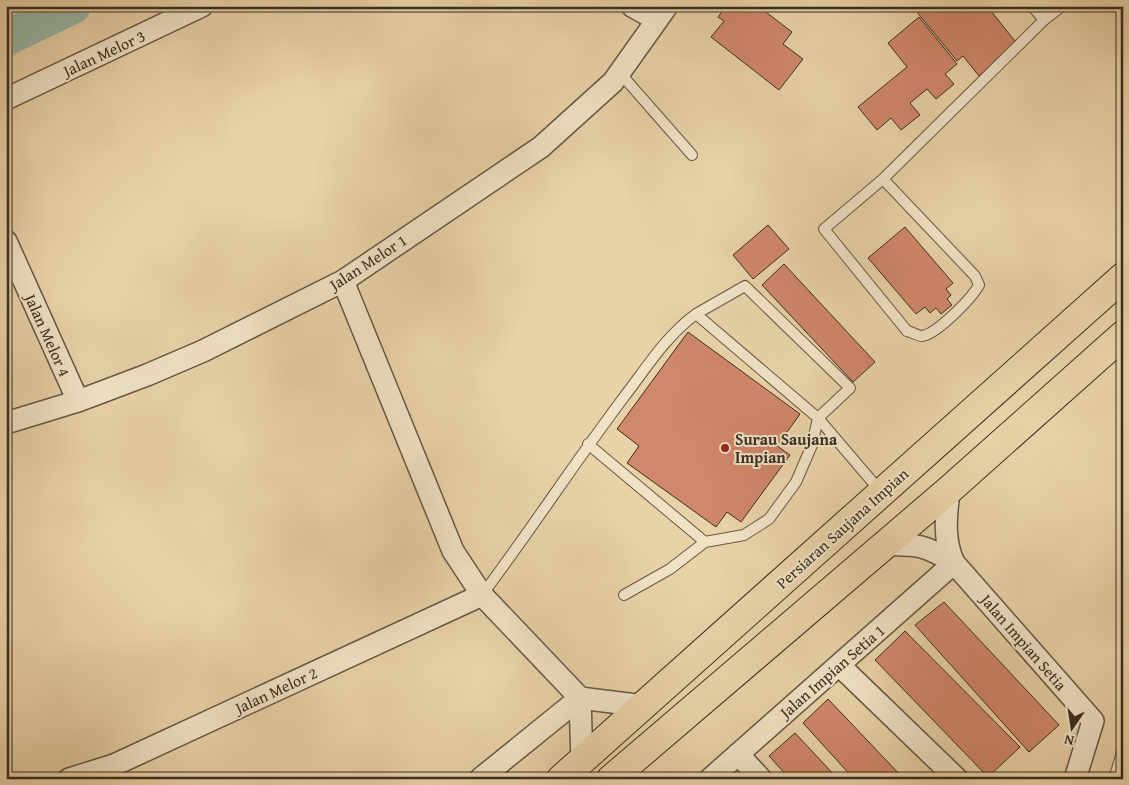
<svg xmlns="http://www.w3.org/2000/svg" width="1129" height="785" viewBox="0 0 1129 785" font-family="'Gentium Book Plus',serif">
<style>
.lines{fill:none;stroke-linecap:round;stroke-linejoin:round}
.river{stroke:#97b8a9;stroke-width:36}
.building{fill:#d0876b;stroke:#392e21}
.service-casing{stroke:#655743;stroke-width:12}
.minor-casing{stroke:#655743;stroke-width:24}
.trunk-casing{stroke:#392e21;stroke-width:30}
.service{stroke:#f1e2c6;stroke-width:10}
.minor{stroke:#f1e2c6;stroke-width:21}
.trunk{stroke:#e9d2a8;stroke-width:28}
.poi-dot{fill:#8f2418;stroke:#f1e2c6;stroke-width:2}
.labels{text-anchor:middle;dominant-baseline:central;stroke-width:4;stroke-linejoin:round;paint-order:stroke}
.street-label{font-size:16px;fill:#392e21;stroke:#f1e2c6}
.poi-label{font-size:16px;font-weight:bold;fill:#392e21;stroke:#f1e2c6;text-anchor:start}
</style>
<rect width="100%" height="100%" fill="#e9d2a8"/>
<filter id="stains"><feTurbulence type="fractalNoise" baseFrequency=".004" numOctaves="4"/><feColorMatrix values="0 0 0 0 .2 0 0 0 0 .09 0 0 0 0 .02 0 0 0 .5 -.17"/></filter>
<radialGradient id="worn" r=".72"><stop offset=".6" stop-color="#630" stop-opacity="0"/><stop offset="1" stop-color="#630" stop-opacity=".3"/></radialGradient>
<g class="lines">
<path class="river" d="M6,38l67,-32"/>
</g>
<path class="building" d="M726,6h32l34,26 -9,12 20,15 -24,31 -68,-53 13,-16 -6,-4z
M912,6h80l2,3 -3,2 27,34 -39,31 -16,-20 -6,5z
M919,17l38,47 -12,10 9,10 -18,15 -9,-10 -17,14 10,12 -19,15 -10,-12 -14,12 -19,-23 49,-40 -19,-24z
M768,225l21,24 -36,30 -20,-24z
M905,227l48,56 -7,6 5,6 -4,4 5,6 -11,9 -5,-6 -6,5 -5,-6 -9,7 -48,-56z
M784,264l91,98 -22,20 -91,-97z
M688,332l112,82 -23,32 13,9 -49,67 -14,-10 -11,15 -89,-64 12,-17 -22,-17z
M944,602l115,123 -30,27 -114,-127z
M905,631l115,116 -32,30 -113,-117z
M828,699l76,80h-50l-51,-56z
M795,733l43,46h-48l-21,-23z"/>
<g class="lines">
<g class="service-casing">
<path id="service" d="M1044,20l18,-14
M620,73l72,82
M883,179l92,97 4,9c-7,13 -42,49 -57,51 -4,0 -10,-4 -15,-5l-83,-102 59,-50 161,-159 -12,-14
M696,314l49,-28 105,102 -32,30 -6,27 -16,37 -27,37 -25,16 -39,7
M588,444l117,98 -35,27 -46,26
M482,595c49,-65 93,-133 142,-198 23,-30 42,-61 72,-83l122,104 63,74
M1114,779l9,-30"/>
</g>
<g class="minor-casing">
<path id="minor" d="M632,6l25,14
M6,99l196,-93
M6,241l72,160
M343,281l110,270 29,44 98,103 64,8
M6,423l72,-22 69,-26 56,-24 140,-70 198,-134 72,-65 54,-76
M949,490c-3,27 -6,49 5,73
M884,545c33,-1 42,0 70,18l139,158 -18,58
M839,665l118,114
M580,698l2,64
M738,754l23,25
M69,779l45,-14 368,-170
M480,779l100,-81
M710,779l244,-216"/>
</g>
<g class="trunk-casing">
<path id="trunk" d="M561,779l562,-502
M611,779l338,-289 174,-155"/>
</g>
<use href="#service" class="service"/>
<use href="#minor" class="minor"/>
<use href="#trunk" class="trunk"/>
</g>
<circle class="poi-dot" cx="725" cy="448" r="5"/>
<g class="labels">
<g class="street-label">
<text transform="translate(104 53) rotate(-25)">Jalan Melor 3</text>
<text transform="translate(368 262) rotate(-33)">Jalan Melor 1</text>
<text transform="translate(48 335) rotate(66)">Jalan Melor 4</text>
<text transform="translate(842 528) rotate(-42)">Persiaran Saujana Impian</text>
<text transform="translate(1024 642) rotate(49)">Jalan Impian Setia</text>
<text transform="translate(832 671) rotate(-41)">Jalan Impian Setia 1</text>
<text transform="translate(276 690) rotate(-25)">Jalan Melor 2</text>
</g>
<g class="poi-label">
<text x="735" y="439">Surau Saujana<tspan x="735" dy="18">Impian</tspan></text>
</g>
</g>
<rect width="1129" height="785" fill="none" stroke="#e9d2a8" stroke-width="25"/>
<rect x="8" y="8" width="1114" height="770" fill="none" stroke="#392e21" stroke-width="2.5"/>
<rect x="12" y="12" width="1104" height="760" fill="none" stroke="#392e21"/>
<g transform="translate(1072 728) rotate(193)" stroke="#f1e2c6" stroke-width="4" paint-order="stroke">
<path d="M0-4L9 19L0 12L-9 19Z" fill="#392e21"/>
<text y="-8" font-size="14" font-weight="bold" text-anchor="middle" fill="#392e21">N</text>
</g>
<rect width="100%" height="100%" filter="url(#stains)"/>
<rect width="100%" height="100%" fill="url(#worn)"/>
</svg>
